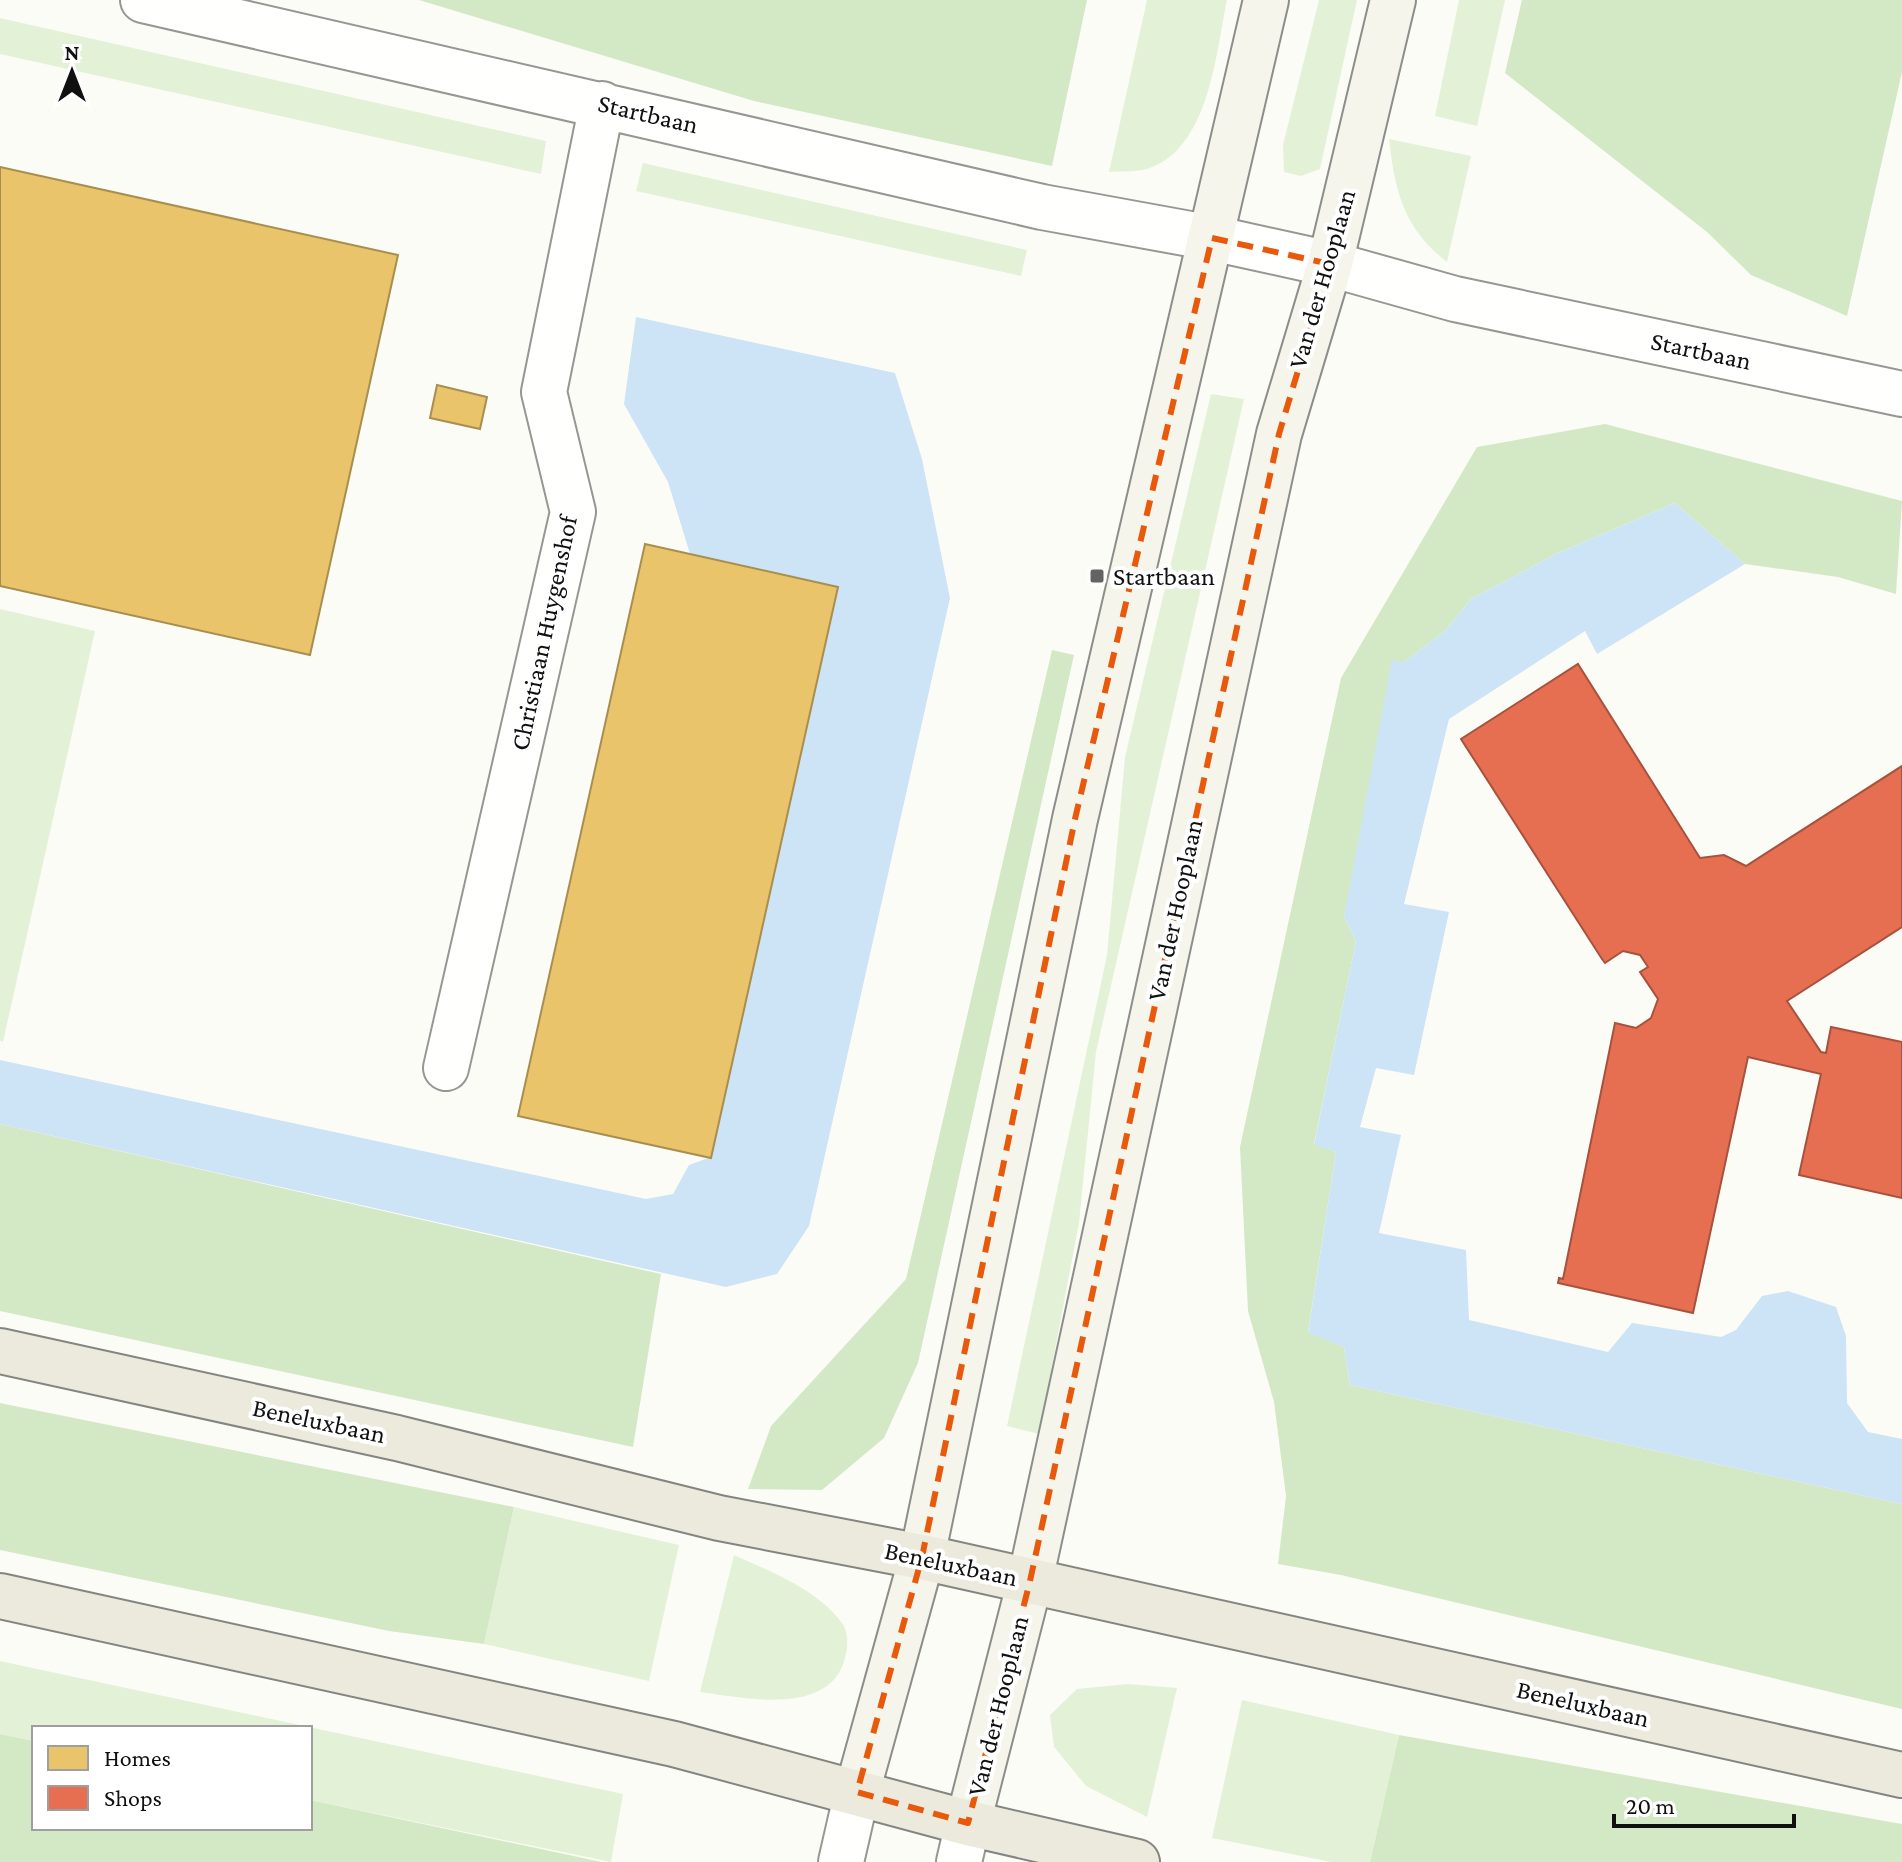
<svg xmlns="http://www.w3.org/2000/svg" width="1902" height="1862" viewBox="0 0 1902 1862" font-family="'Crimson Pro',serif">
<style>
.green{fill:#e3f2d7}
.forest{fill:#d3e9c5}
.water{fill:#cde3f6}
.homes{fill:#e9c46a;stroke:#a88e4f;stroke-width:2}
.shops{fill:#e76f51;stroke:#a6523e;stroke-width:2}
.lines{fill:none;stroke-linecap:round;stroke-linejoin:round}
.street-casing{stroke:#969694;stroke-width:48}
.secondary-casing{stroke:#8d8d8b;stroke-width:48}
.primary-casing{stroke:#848481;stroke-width:48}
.street{stroke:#fffffe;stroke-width:44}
.secondary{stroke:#f5f5eb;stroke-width:44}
.primary{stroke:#eceadc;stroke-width:44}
.marked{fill:none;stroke:#e8590c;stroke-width:6;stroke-dasharray:16 10;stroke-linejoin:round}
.poi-dot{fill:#636361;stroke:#fff;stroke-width:3}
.labels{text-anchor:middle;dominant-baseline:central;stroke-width:8;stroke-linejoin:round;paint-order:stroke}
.street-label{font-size:26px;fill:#101010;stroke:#fff}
.poi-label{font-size:26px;fill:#101010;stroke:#fff;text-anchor:start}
</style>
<rect width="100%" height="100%" fill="#fcfcf7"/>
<path class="green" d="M1147,0h80c-11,53 -18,150 -80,169 -11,3 -26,2 -38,3z
M1319,0h38l-37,169 -19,7 -17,-4 -1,-27z
M1459,0h46l-28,126 -42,-10z
M0,18l546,123 -5,33 -541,-120z
M1389,139l82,17 -24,106c-44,-34 -52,-71 -58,-123z
M643,163l384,87 -6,26 -385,-85z
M1211,394l33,5 -148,653 -17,171 -40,211 -32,-8 100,-471 18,-198z
M0,609l95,22 -92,411 -3,-1z
M514,1507l165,38 -30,136 -165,-37z
M734,1555c37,17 83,34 108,68 7,10 6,24 3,35 -15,59 -100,40 -145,34z
M0,1661l623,133 -12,68 -301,-62v-72h-276v13l-34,-7z
M1128,1684l49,4 -30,129 -61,-31 -32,-39 -4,-32 27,-26z
M1242,1700l157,35 -29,127h-39l-119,-24z"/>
<path class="forest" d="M419,0h668l-35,166 -298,-65z
M1522,0h380v72l-55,244 -96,-41 -44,-43 -202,-159z
M1605,424l297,77 -6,93 -58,-17 -93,-13 -70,-61 -119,51 -85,45 -26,32 -41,31 -60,255 12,24 -42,203 22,8 -28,180 36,15 6,38 552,119v205l-561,-134 -63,-11 8,-68 -12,-94 -26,-91 -8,-164 101,-469 136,-231z
M1052,650l22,5 -156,708 -34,75 -62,52 -74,-1 23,-63 135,-147z
M0,1124l661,150 -28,173 -633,-136z
M0,1403l514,104 -30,137 -95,-13 -389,-81z
M0,1734l34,7v87h276v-28l292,62h-602z
M1399,1735l503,89v38h-532z"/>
<path class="water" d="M636,317l259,56 27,86 28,139 -141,628 -32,48 -51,13 -726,-163v-64l646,139 27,-5 16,-29 22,-8 126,-570 -147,-33 -22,-72 -44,-78z
M1675,503l70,61 -148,90 -12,-23 -136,88 -45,185 45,8 -35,163 -38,-7 -16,59 41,8 -22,98 87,17 3,70 139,32 24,-29 89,14 15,-7 26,-34 26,-5 48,16 10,29 1,67 21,29 34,7v65l-552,-119 -6,-38 -36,-14 28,-181 -22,-7 42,-204 -12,-24 48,-257 12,2 41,-31 26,-32 85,-45z"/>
<path class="homes" d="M0,167l398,88 -88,400 -310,-69z
M437,385l50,12 -7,32 -50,-11z
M645,544l193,43 -127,571 -193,-42z"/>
<path class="shops" d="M1578,664l122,194 24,-3 22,11 156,-100v161l-115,74 34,51 5,1 5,-26 71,15v156l-103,-23 22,-101 -73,-17 -55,256 -135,-30 1,-5 4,1 52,-256 21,5 15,-10 7,-19 -18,-27 8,-5 -8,-12 -17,-4 -18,12 -3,-4 -141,-220z"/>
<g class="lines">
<g class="street-casing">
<path id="street" d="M143,0l899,207 170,31 118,26 125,35 447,95
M446,1068l127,-556 -29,-120 58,-288
M841,1862l16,-70
M959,1862l9,-39"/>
</g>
<g class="secondary-casing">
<path id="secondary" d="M857,1792l65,-235 153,-738 191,-819
M968,1823l62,-242 249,-1147 51,-170 63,-264"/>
</g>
<g class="primary-casing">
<path id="primary" d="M0,1351l397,87 322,80 203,39 980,218
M0,1596l674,148 294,79 169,39"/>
</g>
<use href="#street" class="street"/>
<use href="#secondary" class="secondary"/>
<use href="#primary" class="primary"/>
</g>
<path class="marked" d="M1212,238l118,26 -51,170 -249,1147 -62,242 -111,-31 65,-235 153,-738z"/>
<rect class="poi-dot" x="1089" y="568" width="16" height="16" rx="4"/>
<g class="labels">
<g class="street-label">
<text transform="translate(648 114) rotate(13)">Startbaan</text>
<text transform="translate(1322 279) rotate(-74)">Van der Hooplaan</text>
<text transform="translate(1701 351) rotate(12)">Startbaan</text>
<text transform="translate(544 633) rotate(-78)">Christiaan Huygenshof</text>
<text transform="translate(1175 910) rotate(-78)">Van der Hooplaan</text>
<text transform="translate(319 1421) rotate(12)">Beneluxbaan</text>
<text transform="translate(951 1564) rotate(12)">Beneluxbaan</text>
<text transform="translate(1583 1704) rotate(13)">Beneluxbaan</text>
<text transform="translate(998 1706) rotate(-76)">Van der Hooplaan</text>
</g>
<g class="poi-label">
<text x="1113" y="576">Startbaan</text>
</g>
</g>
<rect x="32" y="1726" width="280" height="104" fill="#ffffff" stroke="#9f9f9f" stroke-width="2"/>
<rect x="48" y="1746" width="40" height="24" fill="#e9c46a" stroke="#9f9f9f" stroke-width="2"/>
<text x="104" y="1766" font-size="24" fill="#101010">Homes</text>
<rect x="48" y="1786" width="40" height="24" fill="#e76f51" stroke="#9f9f9f" stroke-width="2"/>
<text x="104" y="1806" font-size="24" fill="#101010">Shops</text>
<g transform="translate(72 72)" stroke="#ffffff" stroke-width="6" paint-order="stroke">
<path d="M0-6L14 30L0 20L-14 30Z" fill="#101010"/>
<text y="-12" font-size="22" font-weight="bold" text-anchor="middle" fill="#101010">N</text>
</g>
<path d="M1614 1814v12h180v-12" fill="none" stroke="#101010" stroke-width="4"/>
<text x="1626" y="1814" font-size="24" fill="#101010" stroke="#ffffff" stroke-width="6" paint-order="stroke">20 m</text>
</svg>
